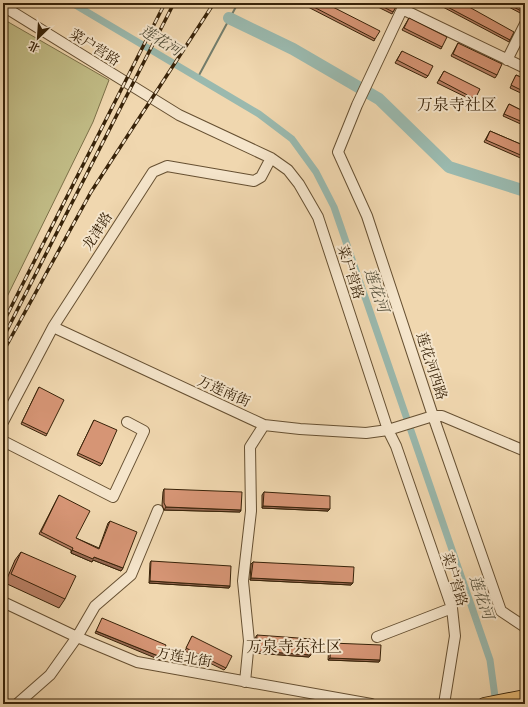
<svg xmlns="http://www.w3.org/2000/svg" width="528" height="707" viewBox="0 0 528 707" font-family="'EB Garamond','Noto Serif SC',serif">
<style>
.green{fill:#c1bc86;stroke:#7c7048}
.lines{fill:none;stroke-linecap:round;stroke-linejoin:round}
.stream{stroke:#737d6c;stroke-width:2}
.canal{stroke:#9ab9ae;stroke-width:7}
.river{stroke:#9ab9ae;stroke-width:12}
.minor-casing{stroke:#665032;stroke-width:12}
.major-casing{stroke:#382309;stroke-width:14}
.minor{stroke:#f5e5cb;stroke-width:10}
.major{stroke:#e8bc78;stroke-width:12}
.rail-casing{stroke:#382309;stroke-width:3.5}
.rail{stroke:#f5e5cb;stroke-width:2;stroke-dasharray:6;stroke-linecap:butt}
.wall{fill:#b88065;stroke:#382309}
.shaded-wall{fill:#966852;stroke:#382309}
.building{fill:#d69575;stroke:#382309}
.labels{text-anchor:middle;dominant-baseline:central;stroke-width:4;stroke-linejoin:round;paint-order:stroke}
.street-label{font-size:14px;fill:#382309;stroke:#f5e5cb}
.water-label{font-size:15px;font-style:italic;fill:#55503b;stroke:#f5e5cb}
.quarter-label{font-size:16px;fill:#382309;stroke:#f5e5cb}
</style>
<rect width="100%" height="100%" fill="#f0d7af"/>
<filter id="stains"><feTurbulence type="fractalNoise" baseFrequency=".005" numOctaves="4"/><feColorMatrix values="0 0 0 0 .2 0 0 0 0 .09 0 0 0 0 .02 0 0 0 .5 -.17"/></filter>
<radialGradient id="worn" r=".72"><stop offset=".6" stop-color="#630" stop-opacity="0"/><stop offset="1" stop-color="#630" stop-opacity=".3"/></radialGradient>
<path class="green" d="M3,19l106,61 -16,42 -90,183z"/>
<g class="lines">
<path class="stream" d="M198,77l40,-74"/>
<path class="canal" d="M72,3l187,111 33,25 24,33 18,35 156,453 6,44"/>
<path class="river" d="M229,18l64,31 86,50 70,68 76,24"/>
<g class="minor-casing">
<path id="minor" d="M405,3l-48,102 -19,47 29,64 66,200 68,195 24,16
M3,6l176,109 92,43 17,12 11,14 19,33 70,213 8,16 56,162 3,28 -11,68
M402,9l123,59
M507,60l18,-36
M53,327l211,98 36,4 66,4 22,-3 45,-14h9l83,35
M3,422l50,-95 100,-155 14,-6 87,15 7,-4 10,-19
M3,441l110,56 31,-66 -17,-9
M3,602l74,35 60,25 234,42
M377,637l75,-29
M245,682l4,-41 -6,-60 8,-70 -1,-64 14,-22
M17,704l33,-29 27,-38 18,-31 36,-31 27,-65"/>
</g>
<g class="major-casing">
<path id="major" d="M484,704l41,-8"/>
</g>
<use href="#minor" class="minor"/>
<use href="#major" class="major"/>
<g class="rail-casing">
<path id="rail" d="M3,323l162,-320
M3,338l171,-335
M3,352l88,-160 123,-189"/>
</g>
<use href="#rail" class="rail"/>
</g>
<path class="wall" d="M310,3h15l50,36 -1,2 -66,-34z
M370,3h28l-6,11z
M432,3h30l48,37 -1,2 -68,-36z
M503,3h22v11l-1,1 -21,-11z
M409,18l33,29 -1,2 -39,-19z
M458,43l39,32 -2,3 -44,-22z
M525,49v7l-3,-1z
M402,51l26,25 -2,2 -31,-15z
M444,71l31,28 -1,2 -37,-18z
M516,75l9,4v16l-15,-7z
M509,104l16,8v14l-22,-10z
M490,131l35,15v14l-41,-18z
M39,387l8,47 -1,2 -25,-12z
M94,420l8,44 -2,2 -23,-11z
M164,489l77,21 -1,2 -76,-2 -2,-5 1,-13z
M264,492l64,19 -66,-3v-13z
M59,495l17,43 23,10 9,-25 2,-2 13,47 -2,3 -28,-11 -1,2 -21,-9v-3l-32,-16z
M21,552l44,47 -6,9 -54,-25 10,-23z
M151,561l79,25 -1,2 -80,-5 1,-20z
M253,562l100,21 -2,2 -101,-5 1,-16z
M257,635l54,20 -2,2 -55,-4 1,-15z
M192,636l34,32 -2,2 -39,-19z
M331,643l49,17 -1,2 -51,-2 1,-15z"/>
<path class="shaded-wall" d="M432,3h8l3,1 -2,2z
M263,506l67,3 -2,2 -66,-3z
M166,507l75,3 -1,2 -76,-2z
M72,550l22,7 29,11 -2,3 -28,-11 -1,2 -21,-9z
M251,578l102,5 -2,2 -101,-5z
M150,581l80,5 -1,2 -80,-5z
M96,631l65,26 -1,3 -65,-27z
M256,651l55,4 -2,2 -55,-4z
M330,658l50,2 -1,2 -51,-2z"/>
<path class="building" d="M311,3h14l55,28 -5,8 -65,-34z
M376,3h22l-5,9z
M440,3h22l52,29 -4,8z
M506,3h19v10z
M409,18l38,19 -5,10 -38,-19z
M458,43l44,21 -5,11 -44,-21z
M402,51l31,15 -5,10 -31,-16z
M444,71l36,18 -5,10 -36,-19z
M516,75l9,4v13l-14,-7z
M509,104l16,8v11l-21,-9z
M490,131l35,15v11l-39,-17z
M39,387l25,13 -17,34 -25,-12z
M94,420l23,10 -15,34 -24,-11z
M164,489l78,3 -1,18 -75,-3 -2,-4z
M264,492l66,4v13l-67,-3z
M59,495l31,16 -14,27 23,11 11,-28 27,11 -14,36 -29,-11 -1,2 -21,-9 1,-2 -32,-16z
M21,552l55,24 -11,23 -54,-25z
M151,561l80,5 -1,20 -80,-5z
M253,562l101,5 -1,16 -102,-5z
M102,618l64,27 -5,12 -65,-26z
M257,635l55,4 -1,16 -55,-4z
M192,636l40,20 -6,12 -40,-20z
M331,643l50,2 -1,15 -50,-2z"/>
<g class="labels">
<g class="street-label">
<text transform="translate(95 47) rotate(32)">菜户营路</text>
<text transform="translate(97 231) rotate(-57)">龙津路</text>
<text transform="translate(351 272) rotate(72)">菜户营路</text>
<text transform="translate(432 366) rotate(72)">莲花河西路</text>
<text transform="translate(224 391) rotate(24)">万莲南街</text>
<text transform="translate(455 579) rotate(73)">菜户营路</text>
<text transform="translate(184 657) rotate(10)">万莲北街</text>
</g>
<g class="water-label">
<text transform="translate(161 40) rotate(31)">莲花河</text>
<text transform="translate(377 290) rotate(71)">莲花河</text>
<text transform="translate(482 597) rotate(71)">莲花河</text>
</g>
<g class="quarter-label">
<text x="457" y="104">万泉寺社区</text>
<text x="294" y="646">万泉寺东社区</text>
</g>
</g>
<rect width="528" height="707" fill="none" stroke="#f0d7af" stroke-width="16"/>
<rect x="4" y="4" width="520" height="699" fill="none" stroke="#382309" stroke-width="2"/>
<rect x="8" y="8" width="512" height="691" fill="none" stroke="#382309"/>
<g transform="translate(38 38) rotate(205)" stroke="#f5e5cb" stroke-width="3" paint-order="stroke">
<path d="M0-3L7 15L0 10L-7 15Z" fill="#382309"/>
<text y="-6" font-size="11" font-weight="bold" text-anchor="middle" fill="#382309">北</text>
</g>
<rect width="100%" height="100%" filter="url(#stains)"/>
<rect width="100%" height="100%" fill="url(#worn)"/>
</svg>
